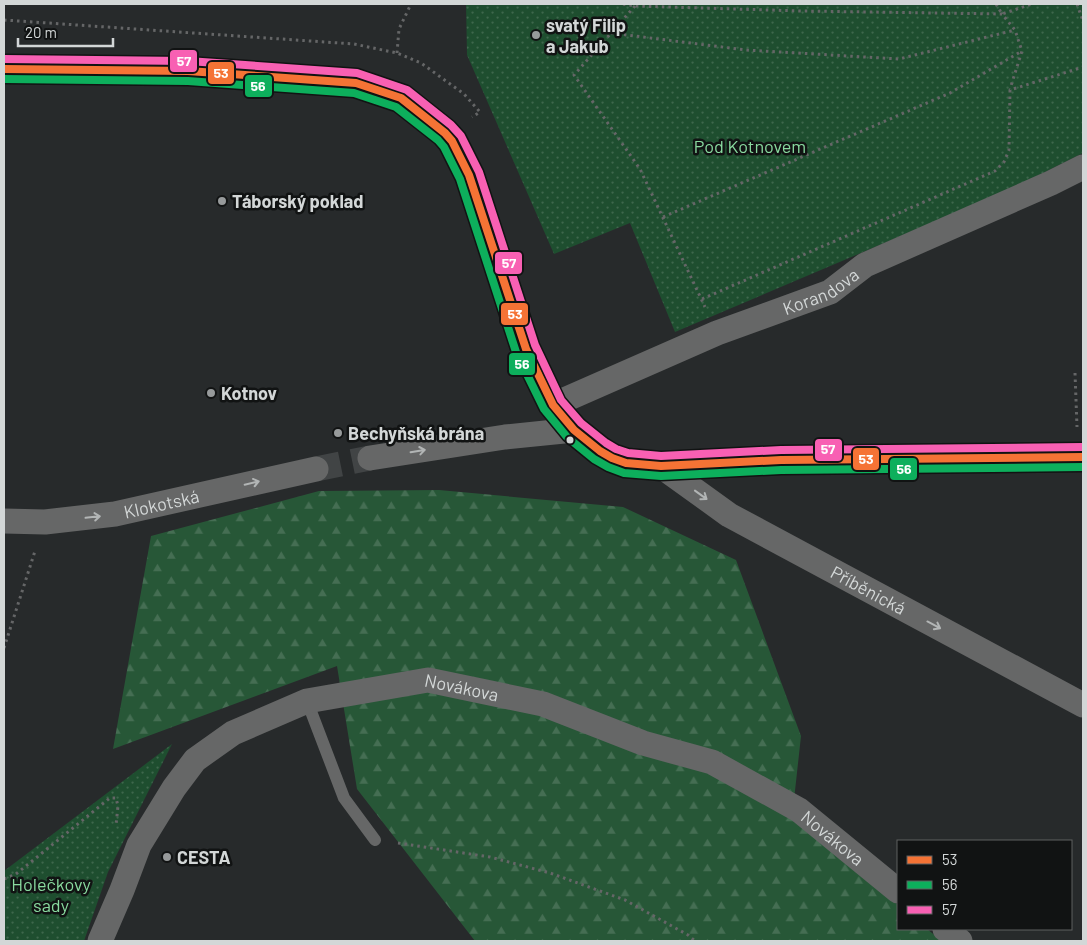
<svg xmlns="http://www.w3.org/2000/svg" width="1087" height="945" viewBox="0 0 1087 945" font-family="Barlow,sans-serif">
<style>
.grass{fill:url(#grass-dots)}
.forest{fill:url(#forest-firs)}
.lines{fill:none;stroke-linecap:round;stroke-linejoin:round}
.street-tunnel{stroke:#414445;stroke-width:25;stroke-dasharray:25 12;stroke-linecap:butt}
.path{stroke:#656667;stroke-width:3;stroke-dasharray:2.5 4;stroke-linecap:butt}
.lane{stroke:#666767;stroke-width:12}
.street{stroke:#666767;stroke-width:25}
.secondary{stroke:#5e6061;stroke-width:28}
.bus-1-casing{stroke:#111313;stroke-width:11}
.bus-2-casing{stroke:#111313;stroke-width:11}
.bus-3-casing{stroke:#111313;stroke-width:11}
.bus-1{stroke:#f57335;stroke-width:8}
.bus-2{stroke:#0daf5c;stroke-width:8}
.bus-3{stroke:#f860b3;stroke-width:8}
.oneway{stroke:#b2b5b5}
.poi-dot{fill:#979a9b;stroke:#111313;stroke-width:2}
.bus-dot{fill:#d3d7d7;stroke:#111313;stroke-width:2}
.labels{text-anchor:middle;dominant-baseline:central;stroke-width:5;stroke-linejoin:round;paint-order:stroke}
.poi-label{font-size:18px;font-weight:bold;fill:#d3d7d7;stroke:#111313;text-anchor:start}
.park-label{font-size:18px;fill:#89da9f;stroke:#111313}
.street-label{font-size:18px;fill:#d3d7d7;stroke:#111313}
.line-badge{stroke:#111313;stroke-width:2}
.badge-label{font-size:14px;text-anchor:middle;font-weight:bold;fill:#fff}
</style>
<defs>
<pattern id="grass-dots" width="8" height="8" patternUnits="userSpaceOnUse" patternTransform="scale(1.25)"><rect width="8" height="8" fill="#1e4e2f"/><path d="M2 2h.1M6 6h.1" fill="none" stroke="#3e674c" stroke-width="1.8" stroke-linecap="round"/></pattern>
<pattern id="forest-firs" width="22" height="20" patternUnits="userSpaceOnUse" patternTransform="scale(1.25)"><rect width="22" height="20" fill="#275737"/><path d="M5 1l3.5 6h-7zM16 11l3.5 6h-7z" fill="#456e53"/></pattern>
</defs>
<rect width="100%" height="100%" fill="#272a2b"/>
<path class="grass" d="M466,4h617v149l-74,37 -334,142 -45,-109 -76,31 -87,-199z
M172,744l-64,128 -24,69h-80v-70z"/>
<path class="forest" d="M439,490l184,17 113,53 65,176 -9,82 106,87v24h29l15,12h-467l-118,-152 -20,-123 -224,83 38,-213 168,-45z"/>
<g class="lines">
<path class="street-tunnel" d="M316,469l54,-11"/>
<path class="path" d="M623,4l12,2 167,5 200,3 13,16 7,21 -12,38
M996,4l6,10 30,-10
M1077,4l6,17
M635,6l-61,69 66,94 65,138
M4,20l350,24 43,9 24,10 43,31 16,18 -8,5
M611,33l135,17 153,9 116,-29
M397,53l2,-24 12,-25
M663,217l287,-124 72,-42
M702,299l293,-128 9,-9 5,-12 1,-60 73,-23
M1075,373l2,54
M4,648l31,-97
M398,843l92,14 60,16 75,27 63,35 7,6
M4,879l12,-5 94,-76h6l2,8 -2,19"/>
<path class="lane" d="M307,701l37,97 31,42"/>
<g class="street">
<path id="s1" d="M553,405l164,-72 113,-41 35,-27 186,-82 32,-16"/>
<path d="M370,458l135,-21 69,-7"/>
<path id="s2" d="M661,466l68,49 354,190"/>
<path id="s3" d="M4,521l41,1 70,-8 201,-45"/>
<path d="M945,929l15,12"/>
<path id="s4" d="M100,941l22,-51 17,-45 35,-57 21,-28 38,-27 74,-32 121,-21 115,24 100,39 69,19 87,48 99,81"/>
</g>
<path class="secondary" d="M4,69l184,2 168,12 45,15 44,35 7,8 17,34 57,174 27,56 21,25 26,21 12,7 14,5 35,3 120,-6 302,-3"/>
<g class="bus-1-casing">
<path id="bus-1" d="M4,69l184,2 168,12 45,15 44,35 7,8 17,34 57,174 27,56 21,25 26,21 12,7 14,5 35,3 120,-6 302,-3"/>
</g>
<g class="bus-2-casing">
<path id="bus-2" d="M4,79l184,2 166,12 42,14 42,33 6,7 16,32 56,173 28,57 23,28 27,22 14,8 16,6 37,3 120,-6 302,-3"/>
</g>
<g class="bus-3-casing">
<path id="bus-3" d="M4,59l184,2 169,12 50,17 44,35 10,11 18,36 56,173 26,55 20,23 25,20 10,6 12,4 33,3 120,-6 302,-3"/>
</g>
<use href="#bus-1" class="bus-1"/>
<use href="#bus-2" class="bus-2"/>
<use href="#bus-3" class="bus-3"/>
</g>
<defs><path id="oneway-shaft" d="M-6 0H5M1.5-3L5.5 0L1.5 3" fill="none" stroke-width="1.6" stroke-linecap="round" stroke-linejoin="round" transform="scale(1.25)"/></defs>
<g class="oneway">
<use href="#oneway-shaft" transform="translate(418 451) rotate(-9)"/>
<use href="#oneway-shaft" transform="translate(252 483) rotate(-13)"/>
<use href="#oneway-shaft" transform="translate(701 495) rotate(36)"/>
<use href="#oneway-shaft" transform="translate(93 517) rotate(-6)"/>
<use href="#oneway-shaft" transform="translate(934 625) rotate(28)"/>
</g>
<g class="poi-dot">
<circle cx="536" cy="35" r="5"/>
<circle cx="222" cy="201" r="5"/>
<circle cx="211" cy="393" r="5"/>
<circle cx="338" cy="433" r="5"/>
<circle cx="167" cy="857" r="5"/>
</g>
<circle class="bus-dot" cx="570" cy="440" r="4.5"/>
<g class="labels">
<g class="poi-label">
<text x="546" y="25">svatý Filip<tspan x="546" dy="21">a Jakub</tspan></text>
<text x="232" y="201">Táborský poklad</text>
<text x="221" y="393">Kotnov</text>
<text x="348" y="433">Bechyňská brána</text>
<text x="177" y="857">CESTA</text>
</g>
<g class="park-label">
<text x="750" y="146">Pod Kotnovem</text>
<text x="51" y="884">Holečkovy<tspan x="51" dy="21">sady</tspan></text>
</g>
<g class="street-label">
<text stroke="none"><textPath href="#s1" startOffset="291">Korandova</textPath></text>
<text stroke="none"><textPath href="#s3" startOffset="159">Klokotská</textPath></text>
<text stroke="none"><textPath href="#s2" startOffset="242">Příběnická</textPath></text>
<text stroke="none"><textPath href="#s4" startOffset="490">Novákova</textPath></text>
<text stroke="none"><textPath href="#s4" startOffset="895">Novákova</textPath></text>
</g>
</g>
<g class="line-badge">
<rect x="169" y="49" width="29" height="24" rx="5" fill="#f860b3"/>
<rect x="207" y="61" width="28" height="24" rx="5" fill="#f57335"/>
<rect x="244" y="74" width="29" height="24" rx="5" fill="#0daf5c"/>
<rect x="494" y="251" width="29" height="24" rx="5" fill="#f860b3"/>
<rect x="500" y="302" width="29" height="24" rx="5" fill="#f57335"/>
<rect x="508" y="352" width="28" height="24" rx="5" fill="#0daf5c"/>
<rect x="814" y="438" width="29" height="24" rx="5" fill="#f860b3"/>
<rect x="852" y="447" width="28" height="24" rx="5" fill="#f57335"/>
<rect x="889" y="457" width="29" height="24" rx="5" fill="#0daf5c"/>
</g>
<g class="badge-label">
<text x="184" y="66">57</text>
<text x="221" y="78">53</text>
<text x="258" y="91">56</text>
<text x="509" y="268">57</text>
<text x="515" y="319">53</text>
<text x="522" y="369">56</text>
<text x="828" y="454">57</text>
<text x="866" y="464">53</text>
<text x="904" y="474">56</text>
</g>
<rect width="1087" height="945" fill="none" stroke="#d3d7d7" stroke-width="10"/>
<rect x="897" y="840" width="175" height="90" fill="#111313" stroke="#5f6161"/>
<rect x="907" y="856" width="25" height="8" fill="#f57335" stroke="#5f6161"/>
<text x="942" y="865" font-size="15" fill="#d3d7d7">53</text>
<rect x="907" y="881" width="25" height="8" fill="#0daf5c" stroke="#5f6161"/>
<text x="942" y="890" font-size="15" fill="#d3d7d7">56</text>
<rect x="907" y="906" width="25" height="8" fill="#f860b3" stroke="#5f6161"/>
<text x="942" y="915" font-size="15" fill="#d3d7d7">57</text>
<path d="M18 38v8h95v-8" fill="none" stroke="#d3d7d7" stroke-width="2.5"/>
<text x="25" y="38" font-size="15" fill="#d3d7d7" stroke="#111313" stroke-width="4" paint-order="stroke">20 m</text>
</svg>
